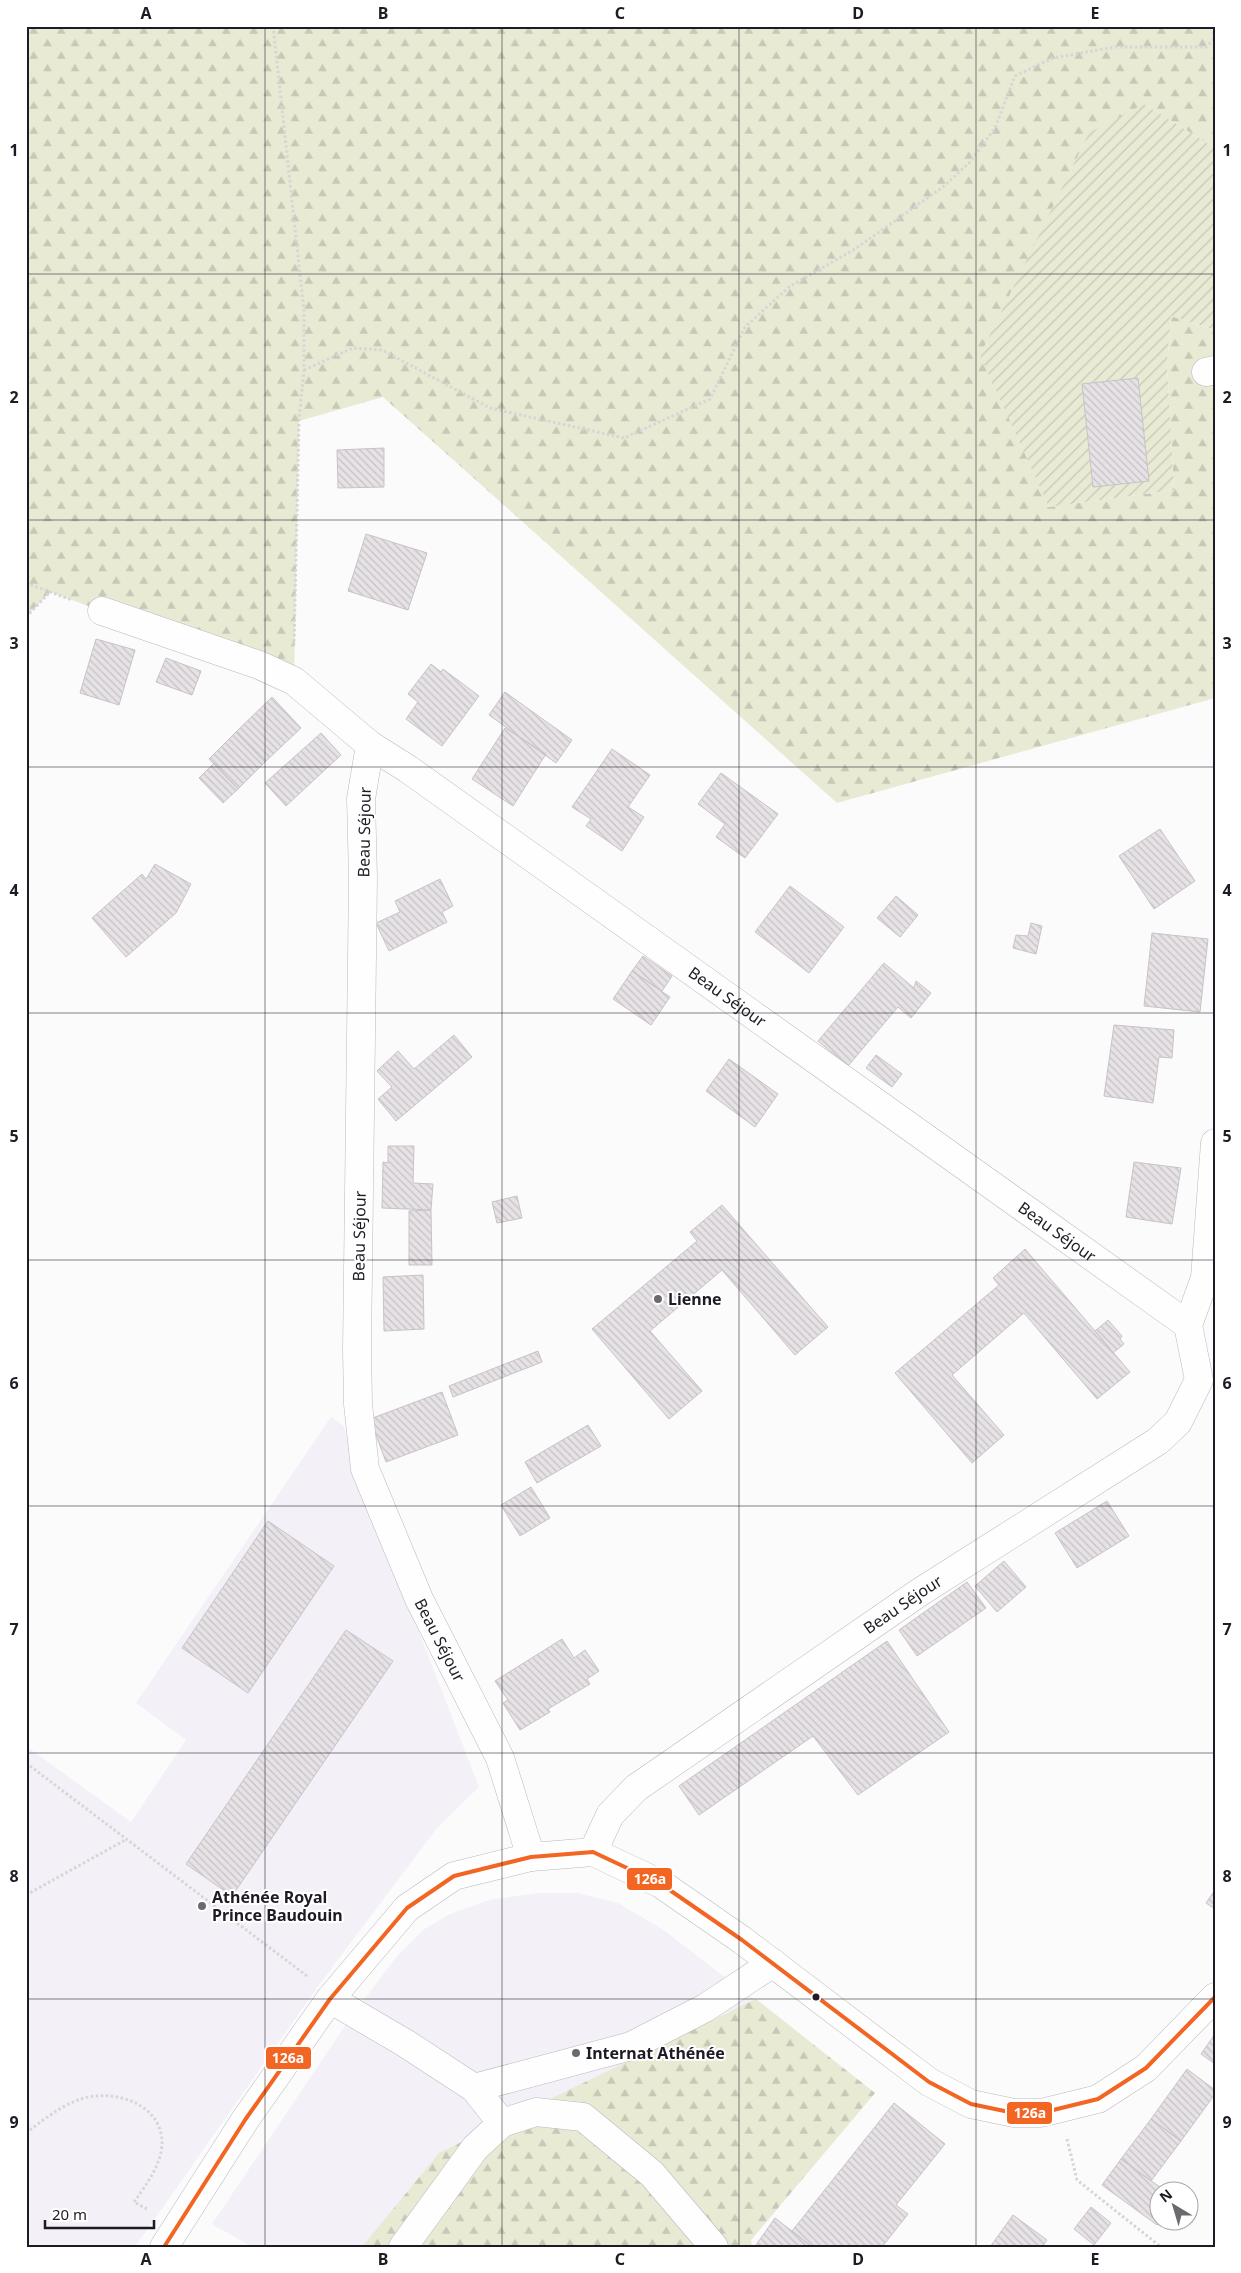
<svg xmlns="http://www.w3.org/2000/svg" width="1241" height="2273" viewBox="0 0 1241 2273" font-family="'Noto Sans',sans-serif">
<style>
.built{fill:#f4f0f8}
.forest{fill:url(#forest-firs)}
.garden{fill:url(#garden-furrows)}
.building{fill:url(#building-back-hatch);stroke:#c8c3c6}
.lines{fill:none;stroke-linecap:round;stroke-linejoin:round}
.minor-casing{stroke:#bab8bd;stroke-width:29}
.path{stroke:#d6d6d6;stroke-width:3;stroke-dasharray:2.5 2.5;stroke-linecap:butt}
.minor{stroke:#fefefe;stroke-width:28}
.bus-1-casing{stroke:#fff;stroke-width:8}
.bus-1{stroke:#f26522;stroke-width:4}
.grid{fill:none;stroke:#1f1a24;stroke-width:1;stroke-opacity:0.55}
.poi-dot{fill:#6c696f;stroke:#fff;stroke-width:2}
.bus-dot{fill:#1f1a24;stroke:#fff;stroke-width:2}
.labels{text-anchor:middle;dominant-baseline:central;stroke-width:4;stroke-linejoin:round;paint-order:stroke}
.street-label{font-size:16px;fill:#1f1a24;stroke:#fff}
.poi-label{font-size:16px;font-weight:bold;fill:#1f1a24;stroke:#fff;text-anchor:start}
.line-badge{stroke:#fff;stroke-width:2}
.badge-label{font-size:14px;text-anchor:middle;font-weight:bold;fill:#fff}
.neatline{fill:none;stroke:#1f1a24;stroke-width:2}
.grid-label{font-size:16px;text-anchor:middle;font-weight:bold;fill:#1f1a24}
</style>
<defs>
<pattern id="forest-firs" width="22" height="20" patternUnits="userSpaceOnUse" patternTransform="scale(1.25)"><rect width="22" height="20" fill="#e8ead4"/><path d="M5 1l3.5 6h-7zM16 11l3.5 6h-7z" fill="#c7c8b6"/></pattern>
<pattern id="garden-furrows" width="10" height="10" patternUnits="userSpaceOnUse" patternTransform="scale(1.25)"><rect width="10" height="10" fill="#e8ead4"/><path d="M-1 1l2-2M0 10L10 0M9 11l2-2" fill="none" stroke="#c7c8b6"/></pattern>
<pattern id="building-back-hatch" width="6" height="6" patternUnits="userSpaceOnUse" patternTransform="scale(1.25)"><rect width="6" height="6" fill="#e7e2e6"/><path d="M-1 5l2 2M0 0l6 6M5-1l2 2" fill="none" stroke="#c6c1c5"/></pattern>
</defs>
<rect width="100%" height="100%" fill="#fbfbfb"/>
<path class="built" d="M331,1417l13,9 14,58 53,127 68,176 -42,41 -118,157 -184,262h-109v-501l105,76 55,-82 -50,-37z
M538,1893h39l41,10 47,28 210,162 -124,147 1,7h-500l-40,-23 141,-210 45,-59 25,-25 27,-16 39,-14z"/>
<path class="forest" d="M26,26h1189v122l-71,-44 -96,403 126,-17 -7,-126 4,-48 44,14v368l-378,105 -454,-406 -84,24 -5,260 -244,-89 -24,25z
M756,1999l119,94 -124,147 1,7h-390l77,-94z"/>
<path class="garden" d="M1144,104l71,44v182l-44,-14 -4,48 7,126 -125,17 -69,-152 109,-222z"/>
<path class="building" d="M1138,378l11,103 -56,6 -11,-103z
M384,448v39l-46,1 -1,-38z
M366,534l61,19 -19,57 -60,-19z
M96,639l39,11 -16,55 -39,-12z
M166,658l35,13 -9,24 -36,-13z
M431,664l10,8 2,-3 36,27 -37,50 -36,-27 12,-17 -10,-8z
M505,692l67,48 -16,23 -67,-48z
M272,697l29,31 -36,34 -29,-30z
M505,728l41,26 -33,52 -41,-27z
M236,732l29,30 -27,27 -29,-30z
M321,733l20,22 -55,51 -21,-23z
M612,749l38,26 -22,32 16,10 -22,34 -36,-25 5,-7 -19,-12z
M214,763l24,26 -15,14 -24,-25z
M721,773l57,41 -33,44 -29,-21 9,-13 -27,-20z
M1160,829l35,52 -41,28 -35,-53z
M155,864l36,20 -15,29 -50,44 -34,-39 50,-44 4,5z
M440,879l13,27 -11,6 5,10 -58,29 -13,-28 24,-11 -5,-11z
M790,886l54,41 -35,46 -54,-41z
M896,896l22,19 -18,22 -23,-19z
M1031,923l11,3 -6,28 -23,-6 3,-13 12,1z
M1152,933l56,6 -8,73 -56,-6z
M643,956l29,20 -10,15 -30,-20z
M884,963l30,25 2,-7 15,12 -20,25 -13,-11 -50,59 -30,-25z
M632,971l38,26 -19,28 -38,-26z
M1114,1025l60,5 -2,28 -13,-1 -6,46 -49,-7z
M454,1035l18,22 -76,64 -18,-22 14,-12 -15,-16 21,-20 16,18z
M876,1055l26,19 -10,13 -26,-19z
M729,1059l49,35 -23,33 -49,-36z
M388,1146h26l-1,37 20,1 -2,26 -49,-2 1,-46 5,1z
M1134,1162l47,6 -9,56 -46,-7z
M517,1196l5,22 -25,5 -5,-21z
M722,1205l106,122 -33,28 -73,-85 -72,61 52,60 -33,28 -77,-90 105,-88 -7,-9z
M431,1210l1,55h-23v-54z
M1025,1249l105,123 -33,27 -73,-86 -72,62 52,60 -32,28 -77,-90 104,-88 -6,-7z
M423,1275l1,54 -40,2 -1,-54z
M1108,1320l14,16 -2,3 4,5 -11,9 -18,-22z
M538,1351l4,11 -89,35 -4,-11z
M442,1392l16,43 -72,27 -16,-43z
M588,1425l13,21 -64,37 -12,-21z
M531,1487l19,31 -30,18 -19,-31z
M1107,1501l22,35 -52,32 -22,-35z
M268,1521l66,45 -86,127 -66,-45z
M1004,1561l22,26 -29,25 -22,-26z
M967,1582l19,26 -69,48 -18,-26z
M346,1630l47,31 -161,235 -46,-32z
M562,1639l12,19 11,-8 14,21 -12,8 3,5 -42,25 2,3 -30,18 -17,-27 5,-3 -13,-19z
M887,1641l62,91 -91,63 -45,-59 -114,79 -20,-29z
M1215,1890v19l-9,-6z
M1215,2034v30l-14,-10z
M1187,2069l28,21v4l-34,47 -30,-22z
M894,2103l51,41 -49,61 12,9 -26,33h-70l-20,-16z
M1151,2119l30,22 -30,40 -30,-22z
M1121,2159l43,31h-6l2,30 -3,5 -55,-40z
M1091,2207l20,16 -17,22 -20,-16z
M1013,2215l34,25 -5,7h-52z
M775,2218l17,13 20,16h-53l-3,-2z"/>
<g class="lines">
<g class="minor-casing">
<g id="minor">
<path d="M1206,372l9,-2"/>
<path id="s1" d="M102,611l157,54 35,16 76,64 38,24 780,556"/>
<path id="s2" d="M370,745l-9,54 2,79 -6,472 1,54 7,65 54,130 81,159 31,99"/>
<path id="s3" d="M593,1852l17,-37 26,-27 284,-196 238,-151 20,-19 21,-42 -11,-55 17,-47 10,-135"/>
<path d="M330,1999l75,44 69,45 28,35 34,-11 47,5 69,57 62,73"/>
<path d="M474,2088l157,-42 74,-38 68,-45"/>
<path d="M164,2247l81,-127 85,-121 77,-91 47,-32 77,-19 62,-5 68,32 81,56 187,142 42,22 43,9h27l57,-14 48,-31 69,-71"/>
<path d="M403,2247l72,-99 27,-25"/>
</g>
</g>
<path class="path" d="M273,26l31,285v59l-5,50 -5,225
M304,370l49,-22 29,2 108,58 134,30 86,-39 35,-72 44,-40 66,-38 88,-62 26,-24 26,-35 20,-52 38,-18 62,-11h91l9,-9
M26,583l46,17
M26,617l24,-25
M26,1763l281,213
M26,1895l101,-56
M26,2133c16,-12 33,-26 52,-33 32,-12 81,1 84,40 1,23 -16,45 -28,62l15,8
M1067,2139l10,41 84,67"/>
<use href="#minor" class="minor"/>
<g class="bus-1-casing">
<path id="bus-1" d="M164,2247l81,-127 85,-121 77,-91 47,-32 77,-19 62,-5 68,32 81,56 187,142 42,22 43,9h27l57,-14 48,-31 69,-71"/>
</g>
<use href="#bus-1" class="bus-1"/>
</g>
<path class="grid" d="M265,26v2221M502,26v2221M739,26v2221M976,26v2221M26,274h1189M26,520h1189M26,767h1189M26,1013h1189M26,1260h1189M26,1506h1189M26,1753h1189M26,1999h1189"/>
<g class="poi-dot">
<circle cx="658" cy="1299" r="5"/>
<circle cx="202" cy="1906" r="5"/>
<circle cx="576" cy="2053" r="5"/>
</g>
<circle class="bus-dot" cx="816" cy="1997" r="4.5"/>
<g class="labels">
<g class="street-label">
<text transform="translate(364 832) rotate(-89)">Beau Séjour</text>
<text stroke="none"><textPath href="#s1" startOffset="741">Beau Séjour</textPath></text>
<text stroke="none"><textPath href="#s1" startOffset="1146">Beau Séjour</textPath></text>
<text transform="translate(359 1236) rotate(-89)">Beau Séjour</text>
<text stroke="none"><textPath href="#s3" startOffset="402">Beau Séjour</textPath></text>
<text stroke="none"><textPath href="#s2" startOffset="912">Beau Séjour</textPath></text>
</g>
<g class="poi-label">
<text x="668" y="1299">Lienne</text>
<text x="212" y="1897">Athénée Royal<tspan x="212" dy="18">Prince Baudouin</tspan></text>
<text x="586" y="2053">Internat Athénée</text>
</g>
</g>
<g class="line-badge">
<rect x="626" y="1867" width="47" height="24" rx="5" fill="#f26522"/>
<rect x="265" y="2046" width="47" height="24" rx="5" fill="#f26522"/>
<rect x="1006" y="2101" width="47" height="24" rx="5" fill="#f26522"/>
</g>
<g class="badge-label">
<text x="650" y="1884">126a</text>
<text x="288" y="2063">126a</text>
<text x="1030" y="2118">126a</text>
</g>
<rect width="1241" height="2273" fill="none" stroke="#ffffff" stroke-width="55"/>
<g transform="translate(1174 2206) rotate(322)"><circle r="24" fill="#ffffff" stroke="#a5a3a7"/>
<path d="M0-4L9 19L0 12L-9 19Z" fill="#6c696f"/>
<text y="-8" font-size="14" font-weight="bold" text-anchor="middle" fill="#1f1a24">N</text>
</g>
<path d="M45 2220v8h109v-8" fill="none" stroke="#1f1a24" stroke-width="2.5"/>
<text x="52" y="2220" font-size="15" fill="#1f1a24" stroke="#ffffff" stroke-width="4" paint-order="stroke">20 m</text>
<rect x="28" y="28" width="1186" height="2218" class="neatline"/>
<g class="grid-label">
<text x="146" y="19">A</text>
<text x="383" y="19">B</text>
<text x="620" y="19">C</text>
<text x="858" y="19">D</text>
<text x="1095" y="19">E</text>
<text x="14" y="156">1</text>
<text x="1227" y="156">1</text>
<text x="14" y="403">2</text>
<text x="1227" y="403">2</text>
<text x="14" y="649">3</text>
<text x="1227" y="649">3</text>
<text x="14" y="896">4</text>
<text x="1227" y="896">4</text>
<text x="14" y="1142">5</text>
<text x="1227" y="1142">5</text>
<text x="14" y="1389">6</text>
<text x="1227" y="1389">6</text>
<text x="14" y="1635">7</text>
<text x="1227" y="1635">7</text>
<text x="14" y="1882">8</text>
<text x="1227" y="1882">8</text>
<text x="14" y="2128">9</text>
<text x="1227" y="2128">9</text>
<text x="146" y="2265">A</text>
<text x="383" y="2265">B</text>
<text x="620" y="2265">C</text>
<text x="858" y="2265">D</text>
<text x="1095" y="2265">E</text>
</g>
</svg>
